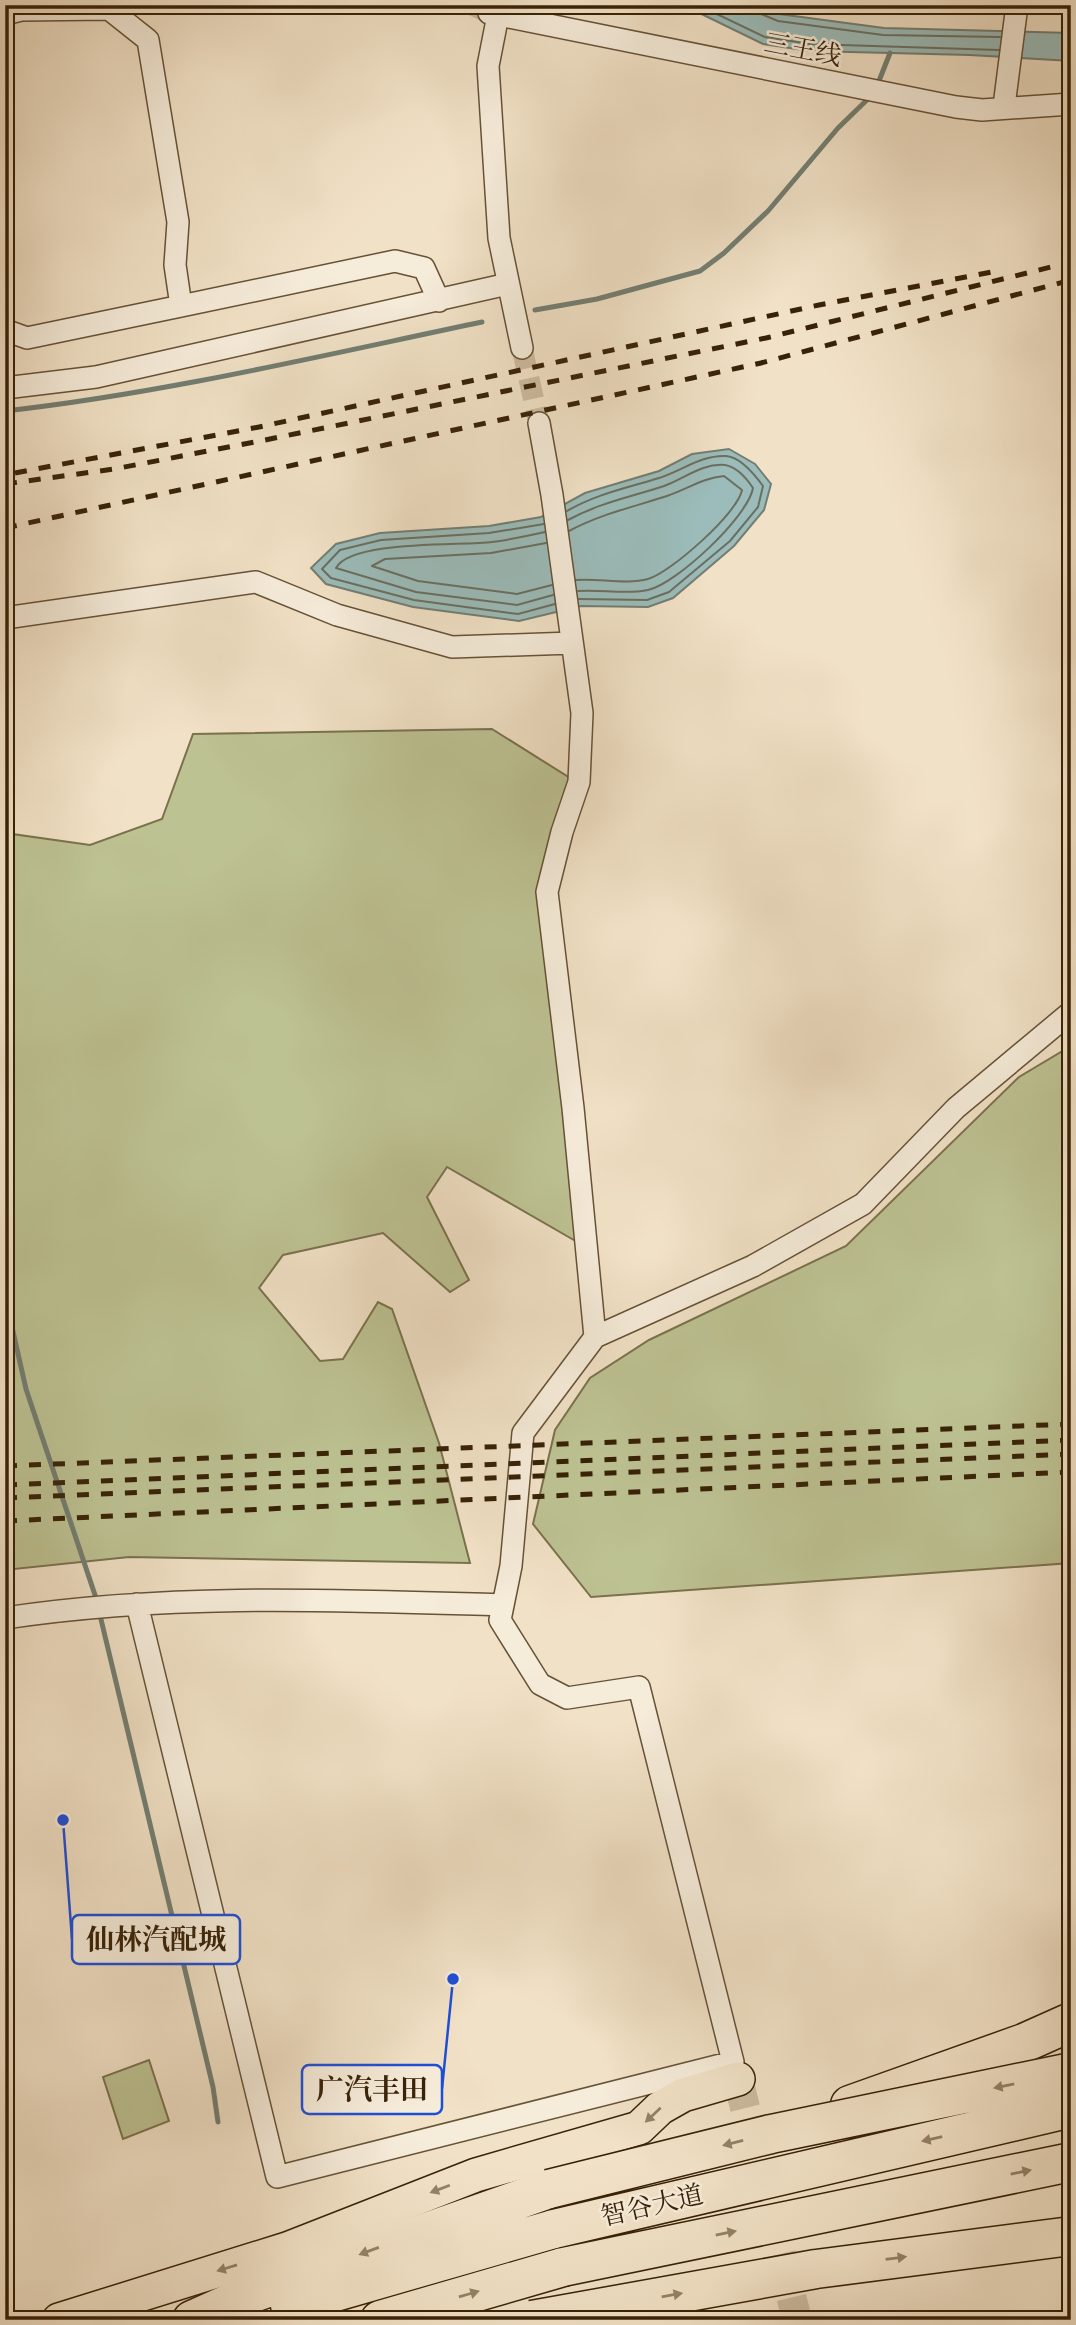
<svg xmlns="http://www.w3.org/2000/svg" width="1076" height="2325" viewBox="0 0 1076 2325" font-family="'EB Garamond','Noto Serif SC',serif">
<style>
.green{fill:#bdc293;stroke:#7a724d;stroke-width:2}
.water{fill:#9bbcba;stroke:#737e72;stroke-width:2}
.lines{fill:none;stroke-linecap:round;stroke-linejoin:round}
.shore{stroke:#6a6f60;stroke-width:2}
.stream{stroke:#737e72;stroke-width:5}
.street-tunnel{stroke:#ccbba0;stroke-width:21;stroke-dasharray:21 10;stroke-linecap:butt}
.secondary-tunnel{stroke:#ccbba0;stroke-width:30;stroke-dasharray:30 15;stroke-linecap:butt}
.street-casing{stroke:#665237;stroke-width:24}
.primary-casing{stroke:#382207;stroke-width:36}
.highway-casing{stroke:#382207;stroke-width:41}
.street{stroke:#f6ecda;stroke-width:21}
.primary{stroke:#f1e1c6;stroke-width:33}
.highway{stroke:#f1e1c6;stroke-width:38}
.rail{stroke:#382207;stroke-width:5;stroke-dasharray:12 12;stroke-linecap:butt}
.highway-bridge-casing{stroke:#382207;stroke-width:41;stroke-linecap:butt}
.highway-bridge{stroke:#f1e1c6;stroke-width:38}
.oneway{fill:#948266}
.labels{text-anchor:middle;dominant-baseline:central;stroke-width:5;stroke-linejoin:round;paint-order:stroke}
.street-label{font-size:26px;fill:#382207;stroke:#f6ecda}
.leader{fill:none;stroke:#1d4ed8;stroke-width:2.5}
.callout-dot{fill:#1d4ed8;stroke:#f6ecda;stroke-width:2.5}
.callout{fill:#f6ecda;stroke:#1d4ed8;stroke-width:2.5}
.callout-label{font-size:28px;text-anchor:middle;font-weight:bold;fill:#382207}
</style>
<rect width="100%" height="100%" fill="#f1e1c6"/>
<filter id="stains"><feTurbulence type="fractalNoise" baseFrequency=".00286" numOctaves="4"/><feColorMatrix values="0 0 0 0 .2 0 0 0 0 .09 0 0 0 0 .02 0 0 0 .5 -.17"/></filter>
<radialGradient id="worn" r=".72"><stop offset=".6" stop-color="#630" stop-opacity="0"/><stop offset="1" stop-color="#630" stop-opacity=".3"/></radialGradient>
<path class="green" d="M492,729l78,49 -32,113 41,352 -132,-76 -20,30 42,83 -19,12 -67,-59 -100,22 -24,33 61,73 23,-2 35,-57 14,7 47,134 31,120 -341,-6 -124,13v-737l85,12 72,-26 31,-85z
M1066,1049l5,4v510l-480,34 -58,-73 22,-94 35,-52 59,-38 197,-94 173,-169z
M149,2060l20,61 -46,18 -20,-62z"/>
<path class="water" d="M683,5h74l22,9 105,14 187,5v28l-101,-6 -160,-4 -47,-7z
M729,449l26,15 16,20 -7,26 -30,36 -61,52 -25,9 -67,-1 -62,15 -106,-14 -87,-23 -15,-16 25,-24 44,-11 109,-7 52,-9 44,-24 74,-22 33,-17z"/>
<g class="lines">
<path class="shore" d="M698,5l67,32 45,7 189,6
M758,5l3,9 17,7 105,14 117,2
M567,511c29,-17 60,-23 92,-33 23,-7 41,-23 67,-22 15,1 29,19 37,30l-5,21 -28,34 -61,51 -22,8 -68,-1
M568,520c31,-17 63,-23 96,-34 20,-7 38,-23 61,-21 12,2 22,14 28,23 -5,29 -77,96 -105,102 -22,5 -48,-1 -70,1
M544,524l-55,9 -108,7 -41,10 -18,19 9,9 83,22 104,14 37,-10
M569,531c32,-17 64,-24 98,-35 21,-7 35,-18 57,-20l18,14c-4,23 -72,83 -94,89 -22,6 -49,-1 -72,1
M545,532c-18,4 -36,8 -53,10 -32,4 -141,-2 -156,26l80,24 101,13 36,-10
M546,543l-55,10 -106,6 -13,7 46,15 99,13 35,-9"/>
<path class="stream" d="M877,86l13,-33
M535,310l62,-11 103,-28 24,-18 44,-42 70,-83 34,-33
M5,411c160,-18 319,-56 477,-89
M5,1296l21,93 71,212
M99,1611l114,476 5,35"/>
<path class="street-tunnel" d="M472,5l17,8
M522,348l17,75"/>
<path class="secondary-tunnel" d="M738,2079l59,241"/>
<g class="street-casing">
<path id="street" d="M489,13l467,94 26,3 89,-6
M5,14l16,-4 88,-1 39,31 30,182 -3,43 6,41 214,-45 29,7 15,33
M498,15l-10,51 11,172 23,110
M1004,106l13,-101
M5,330l22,8 154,-32
M5,388l91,-11 412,-93
M539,423l13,72 30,218 -3,69 -17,50 -15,60 26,216 22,229
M5,618l251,-36 81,33 115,32 120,-4
M137,1604l140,573 456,-115 -94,-375 -72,11 -27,-14 -40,-64 11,-54 12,-133 72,-96 158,-71 110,-62 93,-96 115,-96
M5,1618c165,-25 332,-18 498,-13"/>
</g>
<g class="primary-casing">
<path id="primary" d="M59,2320l228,-71 189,-74 163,-47 21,-20 23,-13 55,-16"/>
</g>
<g class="highway-casing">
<path id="highway" d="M850,2105l174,-62 47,-21
M290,2305l264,-76
M192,2320l61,-27 296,-104
M380,2320l183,-53"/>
</g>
<use href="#street" class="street"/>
<use href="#primary" class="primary"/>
<use href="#highway" class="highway"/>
<path class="rail" d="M15,473l244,-46 560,-122 173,-33
M5,484l109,-15 146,-28 506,-103 305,-76
M5,528l756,-165 310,-83
M5,1466l1066,-42
M5,1485l1066,-45
M5,1498l1066,-44
M5,1521l1066,-49"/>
<g class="highway-bridge-casing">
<path id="highway-bridge" d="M549,2189l222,-55 300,-62
M554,2229l517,-121
M563,2267l508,-105
M532,2320l284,-51 255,-33"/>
</g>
<use href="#highway-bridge" class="highway-bridge"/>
</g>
<defs><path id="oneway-solid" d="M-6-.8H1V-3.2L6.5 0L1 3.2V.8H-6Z" transform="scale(1.75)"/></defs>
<g class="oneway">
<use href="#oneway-solid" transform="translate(1004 2086) rotate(168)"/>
<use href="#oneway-solid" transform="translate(653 2115) rotate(137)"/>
<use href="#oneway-solid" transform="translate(932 2139) rotate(167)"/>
<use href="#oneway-solid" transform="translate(733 2143) rotate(166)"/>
<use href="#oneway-solid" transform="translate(1021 2172) rotate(-12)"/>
<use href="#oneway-solid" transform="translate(440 2189) rotate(159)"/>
<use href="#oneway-solid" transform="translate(726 2233) rotate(-12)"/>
<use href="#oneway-solid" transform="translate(369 2251) rotate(160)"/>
<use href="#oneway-solid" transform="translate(896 2258) rotate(-7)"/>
<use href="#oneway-solid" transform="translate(227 2268) rotate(163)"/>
<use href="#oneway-solid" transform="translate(469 2294) rotate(-16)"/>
<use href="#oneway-solid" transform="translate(672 2295) rotate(-10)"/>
</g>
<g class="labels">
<g class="street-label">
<text transform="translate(803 49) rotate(11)">三王线</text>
<text transform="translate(652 2205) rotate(-13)">智谷大道</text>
</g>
</g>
<path class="leader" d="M63 1820L72 1939M453 1979L442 2089"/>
<g class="callout-dot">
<circle cx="63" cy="1820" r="7"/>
<circle cx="453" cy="1979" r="7"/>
</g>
<g class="callout">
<rect x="72" y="1915" width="168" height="49" rx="7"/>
<rect x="302" y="2065" width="140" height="49" rx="7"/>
</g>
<g class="callout-label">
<text x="156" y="1949">仙林汽配城</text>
<text x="372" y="2099">广汽丰田</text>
</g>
<rect width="1076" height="2325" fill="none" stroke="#f1e1c6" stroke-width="28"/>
<rect x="7" y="7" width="1062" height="2311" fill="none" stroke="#382207" stroke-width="3.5"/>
<rect x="14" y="14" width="1048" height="2297" fill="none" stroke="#382207" stroke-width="2"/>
<rect width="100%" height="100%" filter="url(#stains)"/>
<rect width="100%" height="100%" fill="url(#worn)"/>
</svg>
